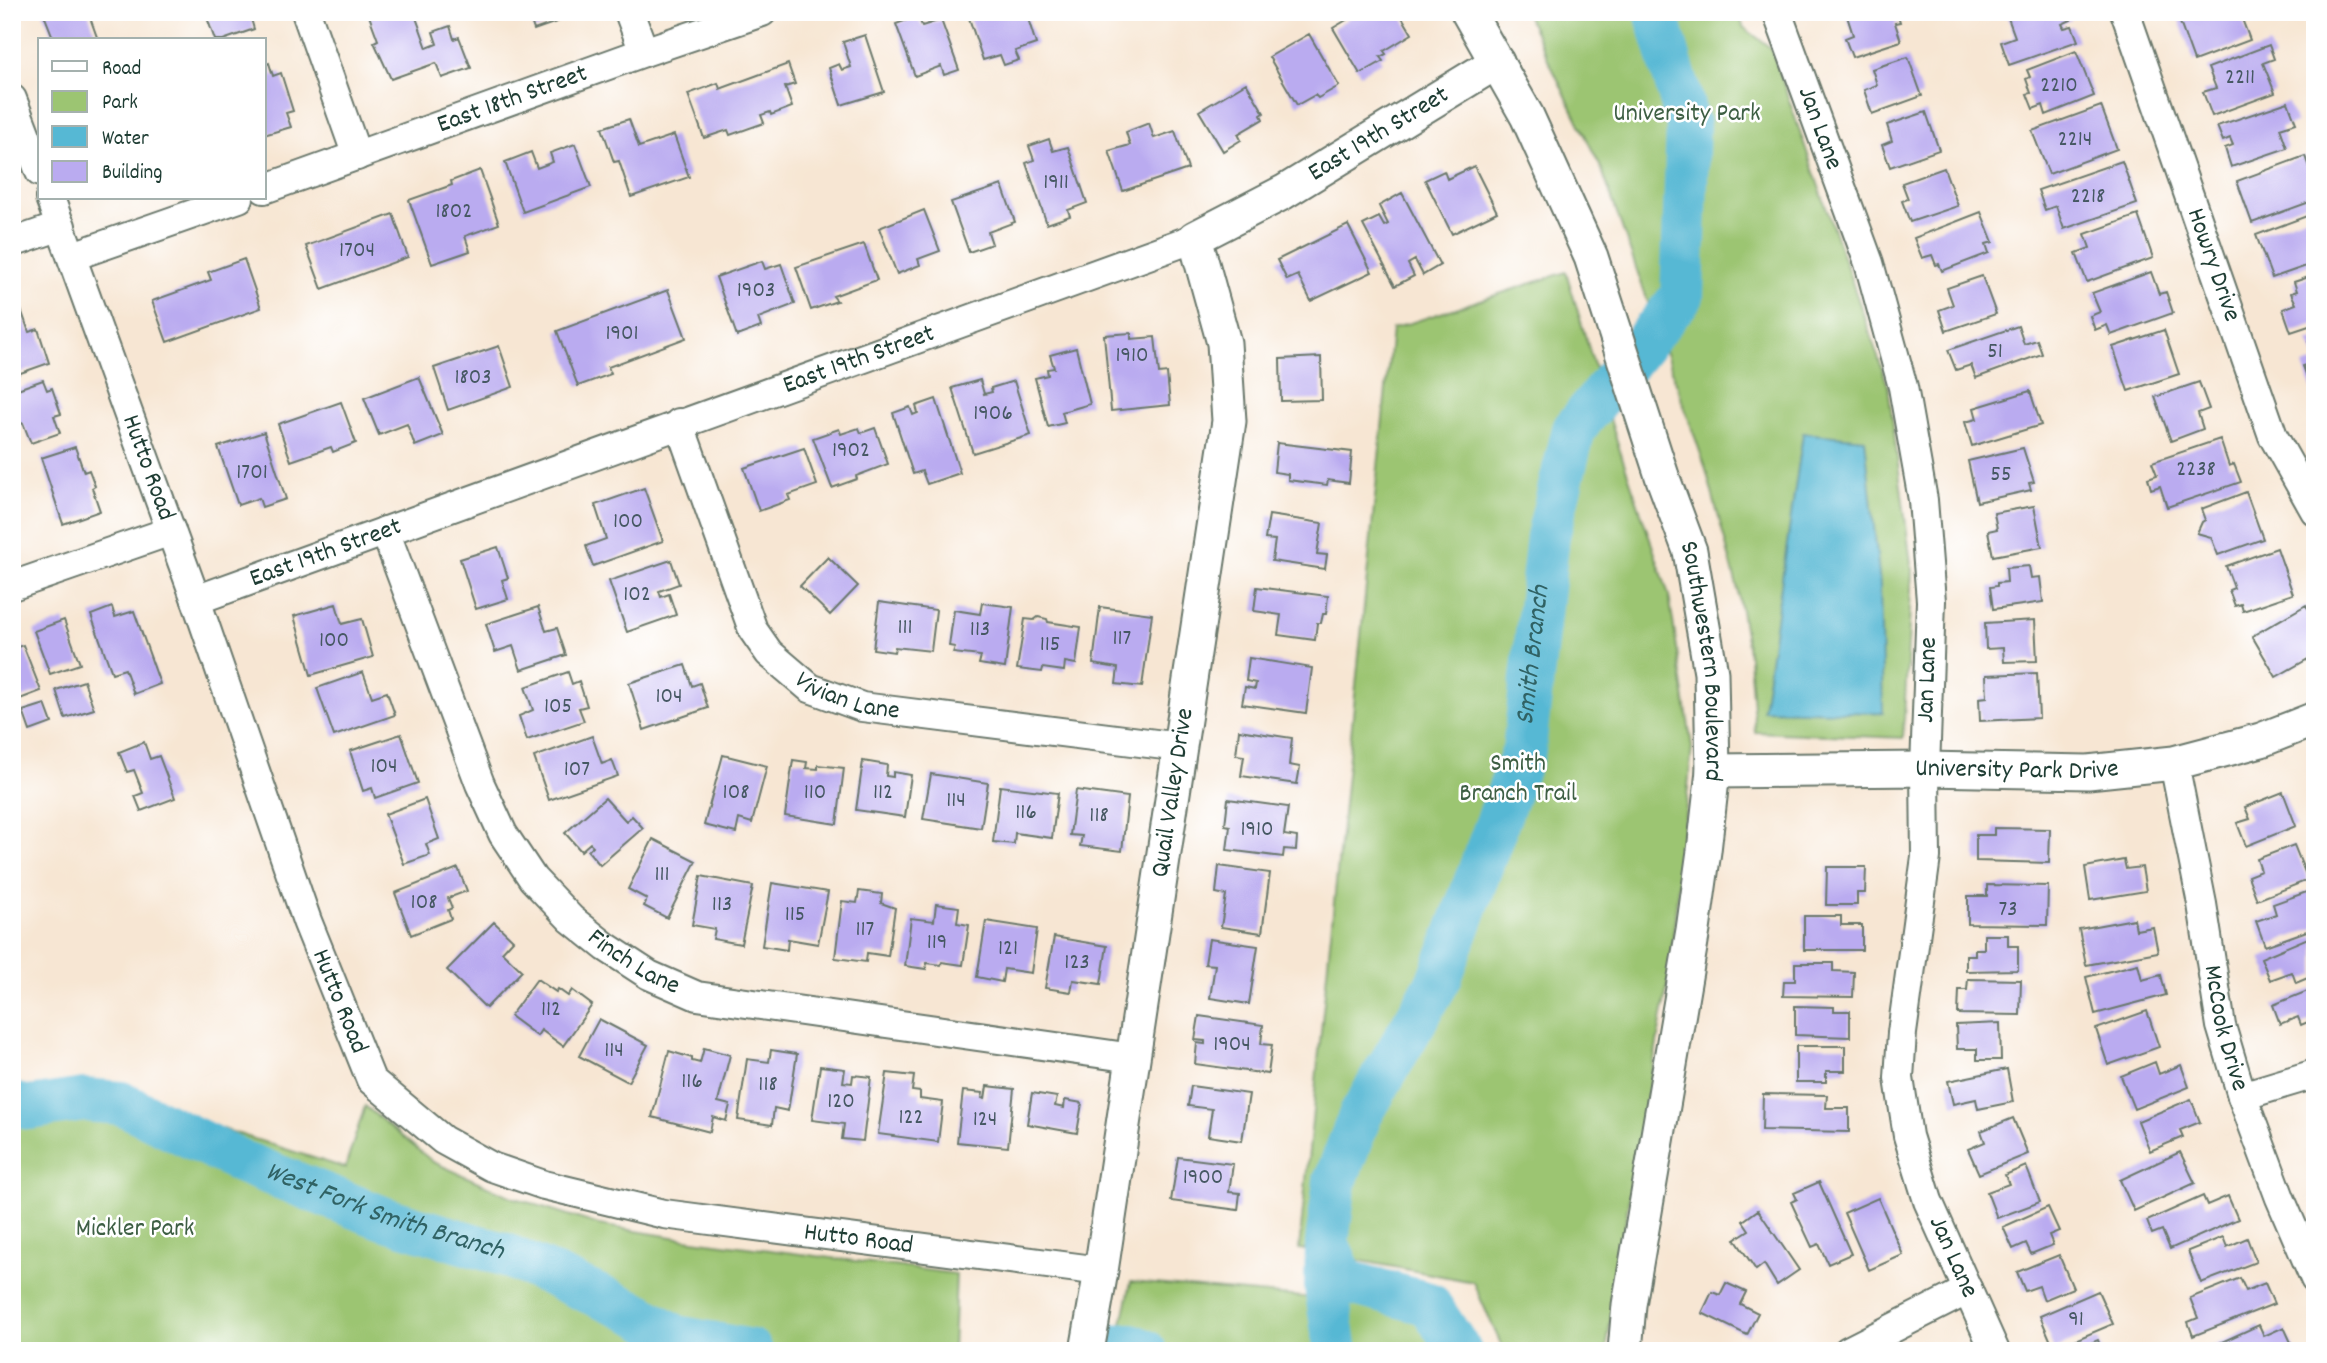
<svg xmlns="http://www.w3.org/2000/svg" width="2327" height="1363" viewBox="0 0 2327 1363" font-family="Dekko,sans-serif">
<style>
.green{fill:#9cc572;stroke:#5e8153;stroke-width:2}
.water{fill:#56b8d4;stroke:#3a7a84;stroke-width:2}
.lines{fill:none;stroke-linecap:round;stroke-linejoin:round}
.river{stroke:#56b8d4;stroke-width:44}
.building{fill:#baabf0}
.minor-casing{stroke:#6b786c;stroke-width:32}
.tertiary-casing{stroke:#6b786c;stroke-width:37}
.minor{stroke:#fff;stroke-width:28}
.tertiary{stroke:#fff;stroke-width:33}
.labels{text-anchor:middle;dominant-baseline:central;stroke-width:5;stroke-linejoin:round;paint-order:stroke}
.number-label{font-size:23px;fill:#465863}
.street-label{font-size:26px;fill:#1f3d34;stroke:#fff}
.park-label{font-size:26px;fill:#3e5f44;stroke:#fff}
.water-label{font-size:28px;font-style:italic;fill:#306264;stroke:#fff}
</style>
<rect width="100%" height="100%" fill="#fff"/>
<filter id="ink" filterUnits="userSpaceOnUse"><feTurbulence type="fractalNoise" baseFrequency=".0143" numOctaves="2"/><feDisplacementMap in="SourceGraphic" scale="14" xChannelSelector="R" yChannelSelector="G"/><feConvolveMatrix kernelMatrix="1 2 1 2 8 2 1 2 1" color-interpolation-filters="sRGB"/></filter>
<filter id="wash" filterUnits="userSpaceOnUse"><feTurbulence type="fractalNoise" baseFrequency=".00686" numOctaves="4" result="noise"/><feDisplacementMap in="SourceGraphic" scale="28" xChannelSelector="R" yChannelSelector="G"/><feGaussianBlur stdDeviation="1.57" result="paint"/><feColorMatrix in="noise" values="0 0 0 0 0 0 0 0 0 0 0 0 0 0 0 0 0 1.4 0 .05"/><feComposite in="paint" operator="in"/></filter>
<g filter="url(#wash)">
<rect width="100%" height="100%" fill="#f7e6d3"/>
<path class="green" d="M1525,12h214l4,15 28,21 117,338 24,185 -9,167 -148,-6 -6,-74 -12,-72 -32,-120 -103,-296z
M1566,272l51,170 52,153 23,152 -23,230 -40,221 -23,153h-102l-31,-69 -174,-33 93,-920z
M12,1086l89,4 244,78 20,-62 68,56 79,35 87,28 86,14 271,35 -3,77h-941z
M1131,1282l276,24 32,45h-323z"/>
<path class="water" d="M1803,433l62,6 15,146 3,128 -120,-3z"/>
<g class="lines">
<g class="river">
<path id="s1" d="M12,1104l18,4 54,-8 37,3 123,60 139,55 123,37 133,59 37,23 75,14"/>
<path d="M1327,1248l-1,39 10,64"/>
<path d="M1108,1346l23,-1 14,6"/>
<path id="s2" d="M1460,1351l-31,-47 -85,-23 -17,-38 8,-62 25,-65 80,-138 84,-228 24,-214 26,-107 108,-133 6,-172 -32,-112"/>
</g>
</g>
<g id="blocks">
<path class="building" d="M43,12h45l10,28h-44z
M205,12h44l5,17 -31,11h-8z
M370,12h44l13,36 10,-4 -4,-12 17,-6 4,13 5,-2 12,31 -29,10 -6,-15 -45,16 -17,-37 4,-2 -10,-27z
M528,12h37l3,6 -34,12z
M967,12h59l10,32 -21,7 4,9 -15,5 -4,-10 -17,5z
M1051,12h19v1l-16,5z
M1360,12h39l13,22 -28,17 2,3 -6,3 3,4 -23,13 -27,-46z
M1857,12h40l3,10 -5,1 6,18 -49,16 -7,-19 8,-3 -6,-19z
M2016,12h52l3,8 -9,4 2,4 8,-2 6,15 -69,24 -8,-23 14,-5 -8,-22z
M2191,12h68v1l-17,6 8,21 -56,21 -16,-44z
M918,16l4,10 19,-6 18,50 -15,5 -3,-9 -26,10 -19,-52z
M1309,34l30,52 -21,12 -3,-3 -18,10 -28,-48z
M865,35l19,57 -43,13 -12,-37 10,-4 3,6 9,-3 -8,-25z
M2269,45l5,14 -11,4 12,30 -63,23 -9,-24 13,-4 -8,-20z
M2076,51l18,45 -48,19 -3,-10 -10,4 -6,-15 4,-1 -5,-14 4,-2 -3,-7z
M1908,57l14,39 -50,18 -8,-24 13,-5 -5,-16z
M269,63l4,13 8,-3 12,38 -7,2 5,14 -27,8v-70z
M788,64l7,20 -10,3 7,20 -21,8 -1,-3 -9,3 3,8 -34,12 -2,-5 -24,8 -16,-44 30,-11 2,6z
M1246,83l18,30 -3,2 2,4 -25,15 3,6 -18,11 -24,-40z
M2288,102l8,21 -16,5 7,20 -56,19 -6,-19 8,-3 -3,-7 -7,3 -6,-15z
M2101,106l16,43 -68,25 -17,-43z
M1926,112l13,38 -49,17 -8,-22 10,-4 -5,-16z
M629,119l10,28 35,-12 15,42 -58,20 -12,-36 -5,1 -12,-34z
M1149,123l5,15 21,-7 13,38 -65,22 -14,-40 21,-6 -4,-13z
M1049,139l4,12 15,-4 19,56 -19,7 2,6 -23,8 -21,-61 8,-3 -5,-14z
M575,144l16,43 -68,25 -18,-50 26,-10 6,16 16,-6 -3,-9z
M2305,156l6,17 4,-1v28l-63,23 -15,-42z
M2122,161l15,43 -73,25 -8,-23 -11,4 -7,-20z
M1474,166l23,46 -45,22 -27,-54 19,-9 3,8z
M1944,168l14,38 -48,16 -8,-21 6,-2 -6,-16z
M480,170l19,54 -34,12 5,15 -38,13 -23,-64 43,-15 -1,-4z
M1002,185l13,37 -27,10 4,12 -23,8 -18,-50z
M1402,193l38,72 -17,10 -8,-15 -7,4 6,12 -19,10 -32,-61 16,-8 5,9 4,-2 -9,-18z
M924,210l16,41 -22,8 2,6 -23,9 -18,-46z
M1981,212l12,30 -7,2 3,9 -47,18 -3,-7 -3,1 -4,-10 -10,3 -8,-20z
M2315,213v50l-43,15 -16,-43z
M393,214l15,43 -86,32 -16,-43z
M2138,215l15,43 -66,24 -11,-29 14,-5 -5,-14z
M1348,225l24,47 -61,29 -13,-26 -11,5 -10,-20z
M864,244l13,36 -44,16 4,5 -26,9 -15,-43z
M244,259l17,49 -94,34 -15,-41 59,-21 -3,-8z
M762,261l3,8 16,-5 14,40 -37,14 3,9 -24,9 -21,-59z
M2151,272l8,22 7,-2 7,21 -62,22 -4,-10 -12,5 -5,-14 10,-4 -8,-19z
M2315,275v49l-24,8 -8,-23 13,-5 -5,-11 6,-2 -3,-9z
M1982,276l14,38 -50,17 -7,-21 14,-5 -6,-17z
M12,284l17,48 9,-3 11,34 -37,13z
M668,290l18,48 -78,29 3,7 -33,12 -21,-55z
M2018,326l6,18 13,-4 5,14 -66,24 -5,-13 -15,5 -8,-20z
M2164,330l15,44 -51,17 -15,-44z
M1131,333v6l24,-2 4,37 8,-1 3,32 -59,6 -7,-76z
M2315,339v19l-7,-17z
M499,346l14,41 -65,23 -14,-42z
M1076,348l14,56 -28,8 3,11 -17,4 -13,-49 13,-3 -1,-6 7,-1 -4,-13z
M1321,357l1,43 -41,1 -1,-42z
M2315,362v27l-3,1 -9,-24z
M419,377l24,58 -28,11 -8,-22 -28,11 -15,-37z
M43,380l4,10 5,-2 9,26 -7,2 6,17 -29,10 -8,-20 -7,3 -4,-9v-9l4,-1 -4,-16z
M980,380l4,14 8,-2 -1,-4 23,-7 17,54 -58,18 -21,-65z
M2199,382l10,27 -11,4 5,16 -32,12 -16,-44z
M2030,391l11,34 -69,21 -7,-24 12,-3 -3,-11z
M936,399l24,74 -33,11 -5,-13 -9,3 -20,-61 17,-6 3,8 5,-2 -2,-7z
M341,402l15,41 -23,9 -2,-5 -40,14 -13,-37z
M859,428l2,5 14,-5 13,36 -32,12 1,3 -25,9 -19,-50 26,-9 2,5z
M264,432l22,67 -24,8 -3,-9 -21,7 -20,-58z
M2220,439l9,27 5,-2 7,18 -74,25 -7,-21 -9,3 -3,-11 9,-3 -5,-13z
M1277,443l75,9 -3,31 -21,-3 -1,5 -39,-5v-6l-14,-2z
M75,447l9,25 5,-2 6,16 -3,2 8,23 -37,13 -22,-66z
M804,448l13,37 -29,10 2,5 -31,11 -15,-43z
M2023,448l11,34 -5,1 2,7 -54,12 -9,-41z
M644,488l19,53 -70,25 -7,-20 20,-7 -11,-34z
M2246,492l17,47 -45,16 -7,-18 -14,-4 5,-11 3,-2 -4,-11z
M2034,506l8,41 -49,9 -5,-25 9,-2 -3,-16z
M1269,515l53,8 -5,31 10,1 -2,14 -53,-8 3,-21 -10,-1z
M498,547l10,31 -6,2 6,19 -32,10 -16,-50z
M2277,548l16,46 -50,17 -2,-7 -6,2 -6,-16 5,-2 -8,-22z
M828,557l30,29 -28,29 -30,-29z
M671,560l8,24 -20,7 2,6 8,-3 7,21 -49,17 -18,-51z
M2029,566l2,12 9,-1 3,25 -50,7 -3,-22 7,-1v-3l10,-1 -1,-14z
M1257,587l71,9 -2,18h-3l-2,9h-4l-2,17 -37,-5 3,-20 -27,-4z
M879,602l57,8 -5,41 -36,-4 -1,5 -21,-3z
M982,603l31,4 -8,61 -26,-4 2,-8 -28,-3 2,-6 -6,-1 5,-36 26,4z
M336,604l6,20 20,-5 11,38 -62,18 -17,-59z
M2306,605l9,16v34l-39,22 -24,-41z
M112,607l3,10 19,-6 26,73 -26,10 -9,-25 -13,4 -21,-58z
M538,607l8,24 11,-3 9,27 -45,15 -8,-24 -18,6 -9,-28z
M1100,607l52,7 -10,73 -26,-3 2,-16 -25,-4z
M1038,617l9,2 1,3 33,5 -5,37 -11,-2 -1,9 -21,-3 -1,4 -25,-3 8,-50 9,1z
M64,620l16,44 -30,10 -16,-43z
M2035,620l2,41 -33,1 -1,-14 -17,1 -1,-26z
M23,645l18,46 -29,11v-53z
M1249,658l63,10 -6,45 -64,-9 3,-17 10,2 1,-6 -10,-2z
M685,665l7,21 8,-3 8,25 -64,22 -15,-47z
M363,672l9,25 15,-5 8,23 -61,21 -17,-48z
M568,672l4,12 7,-3 8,25 -8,2 5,13 -57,19 -8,-24 14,-6 -8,-23z
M2037,673l2,45 -59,3 -1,-23 8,-1 -1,-22z
M84,681l10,28 -29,9 -9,-28z
M45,704l7,19 -22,8 -7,-20z
M1239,730l53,8 -3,27 11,2 -3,17 -56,-8 3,-20 -8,-1z
M401,734l17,49 -43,15 -3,-10 -9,3 -13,-40z
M592,736l10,28 10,-4 6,16 -69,24 -15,-43z
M144,742l6,17 9,-3 16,42 -34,13 -6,-15 8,-3 -9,-23 -7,2 -8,-20z
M723,755l44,11 -15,57 -13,-4 -3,14 -32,-8z
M793,760l14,2 -1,6 12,1v-4l26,3 -7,56 -52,-8z
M863,761l24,4 -1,11 7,1v-5l18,3 -6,42 -49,-7z
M931,774l57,9 -7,45 -58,-9z
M1000,786l58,7 -6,45 -37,-5 -1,11 -21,-2z
M1076,790l52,7 -6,54 -42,-5 2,-10 -12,-1z
M2283,792l13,34 -50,20 -9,-23 13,-4 -5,-12z
M605,798l21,23 6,-5 11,12 -43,37 -12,-14 5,-5 -3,-3 -9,8 -16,-18z
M425,799l14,40 -13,5 4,11 -26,9 -19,-50z
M1228,799l60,8 -4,28 13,2 -1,13 -12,-1 -1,8 -56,-7 3,-24 -5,-1z
M1994,828l56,1 -1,34 -73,-2v-26h18z
M653,839l43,22 -29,57 -23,-12 3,-7 -19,-10z
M2294,845l14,35 -51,20 -9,-24 13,-5 -4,-12z
M2124,860l2,9 16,-2 4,24 -56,9 -5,-33z
M1219,866l51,7 -8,60 -41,-6 5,-32 -10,-2z
M1827,867h39l-1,26h-8v12h-31z
M458,868l9,23 -19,7 4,10 -4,2 3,9 -40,16 -16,-42z
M701,876l52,10 -12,58 -28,-5 2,-10 -23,-4z
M772,883l56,9 -10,52 -30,-5 -1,11 -25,-4z
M1987,885l61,1 -1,39 -79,-1v-28h19z
M2315,889v39l-50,18 -9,-25 20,-7 -3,-10z
M859,891l23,3 -1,9 14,5 -7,48 -21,-3 -1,9 -31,-4 7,-57 15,2z
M936,904l23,3 -2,16 12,2 -6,40 -21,-3 -1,3 -14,-2 -1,6 -21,-3 6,-48 23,3z
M1804,916h37v9h21v25h-58z
M2134,919l2,11 17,-3 5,25 -72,13 -7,-36z
M986,921l51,8 -6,44 -27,-4 -2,13 -25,-5z
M494,922l19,18 -11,12 20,19 -36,37 -39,-38z
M1984,935h24v11h10v24l-52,1v-16h9v-6h9z
M2315,935v40l-19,8 -4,-11 -22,8 -9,-22z
M1054,937l53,9 -6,38 -28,-4 -2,12 -26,-4z
M1209,939l49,7 -9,58 -39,-6 5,-33 -10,-1z
M1795,963h38v8l21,1 -1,25 -70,-1 1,-15h11z
M2138,964l4,16 19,-5 5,20 -71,19 -9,-37z
M537,979l19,13 2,-3 10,7 4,-6 20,15 -29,41 -22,-16 -4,6 -27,-20z
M1968,979l53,1 -1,35 -62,-1 1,-24h8z
M2315,988v31l-14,6 -3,-8 -18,7 -7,-19z
M1795,1006l39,1v4h16v26l-55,-2z
M2147,1011l12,36 -51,18 -12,-36z
M1199,1016l64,9 -2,19 11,1 -4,29 -73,-10 2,-21 8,1v-3l-10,-1z
M599,1019l49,26 -20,37 -49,-26z
M2000,1023l1,37h-24v-11h-20l-1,-24z
M1796,1046h49v25h-19v11h-30z
M704,1048l26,7 -12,47 12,3 -4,16 -13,-4 -3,15 -58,-15 17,-66 23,7v3l8,2z
M771,1050l26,4 -9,57 -14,-3 -2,17 -34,-5 9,-61 22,3z
M2155,1062l4,12 22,-9 8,22 -55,22 -13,-33z
M820,1066l25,3 -2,13 9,1 1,-8 18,2 -8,64 -21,-2 2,-15 -32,-4z
M2007,1069l6,33 -35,7 -2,-10 -23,5 -5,-23z
M887,1073l27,3 -2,15 8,1v7l23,3 -5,40 -60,-8z
M987,1086l27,3 -6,58 -51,-5 6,-51 20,2 -1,5 3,1z
M1191,1086l58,8 -7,47 -34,-5 4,-27 -24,-3z
M1032,1093l25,4 -2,9 9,2 1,-8 17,3 -5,30 -50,-9z
M1763,1094l64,1 -1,13h23v24l-87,-2z
M2191,1099l9,23 -20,8 3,7 -33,14 -12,-30z
M2013,1118l15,36 -49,20 -11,-25 17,-7 -4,-11z
M2180,1152l15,31 -61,28 -14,-31z
M1178,1157l55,7 -4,28 11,1 -2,17 -67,-9z
M2026,1166l14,36 -43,16 -10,-26 22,-8 -4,-9z
M1819,1182l32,72 -23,10 -9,-20 -7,3 -21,-45 6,-3 -3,-6z
M2203,1196l4,9 21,-9 10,23 -68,30 -8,-19 -10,4 -5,-13z
M1878,1198l25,57 -34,15 -25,-57z
M2048,1207l11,24 -10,4 4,10 -22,9 -5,-11 -13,6 -10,-22z
M1758,1210l41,60 -22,15 -13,-21 -8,6 -21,-31 14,-9 -6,-9z
M2223,1237l4,10 20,-9 9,24 -55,21 -13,-32z
M2059,1255l14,33 -29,12 -5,-14 -14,5 -8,-19z
M2240,1278l6,13 19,-8 9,21 -81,32 -5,-14 10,-4 -8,-20z
M1726,1283l20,9 -6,12 18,9 -11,22 -45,-22 10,-21 8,3z
M2098,1291l15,33 -59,25 -14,-33z
M2259,1325l5,11 20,-9 10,22 -4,2h-88z
M2098,1340l4,11h-31z"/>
</g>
</g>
<g filter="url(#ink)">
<use href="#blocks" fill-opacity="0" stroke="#6b786c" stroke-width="2"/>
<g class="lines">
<g class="minor-casing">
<g id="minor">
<path d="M306,12l51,144"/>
<path d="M629,12l15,40"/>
<path id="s3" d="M1777,12l92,251 34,124 20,113 8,101 -6,168 1,88 -24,176 -3,45 9,58 20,65 67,150"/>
<path id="s4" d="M2125,12l148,424 42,75"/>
<path d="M12,99l28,73"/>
<path id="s5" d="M264,189l380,-137 118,-40"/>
<path id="s6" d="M50,198l146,402 111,321 64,159 72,60 49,27 52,18 120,29 437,57"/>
<path d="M12,243l49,-17"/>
<path d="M73,256l166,-58"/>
<path id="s7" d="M679,423l74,207 16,23 41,35 52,19 318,40"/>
<path id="s8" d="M385,531l95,253 23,50 30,45 38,40 35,28 43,28 48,21 436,62"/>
<path d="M12,586l159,-55"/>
<path id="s9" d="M196,600l999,-362"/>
<path id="s10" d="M2174,763l28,141 19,122 21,70 38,102 35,81"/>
<path d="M2242,1096l73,-22"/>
<path d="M1848,1351l120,-61"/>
</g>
</g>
<g class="tertiary-casing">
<g id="tertiary">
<path id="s11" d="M1468,12l59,104 64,141 71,219 28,75 21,122 2,98 -9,80 -11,79 -64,375 -4,46"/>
<path id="s12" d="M1713,771l212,-2 163,3 86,-9 87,-23 54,-21"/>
<path id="s13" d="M1087,1351l14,-80 128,-850 -5,-78 -29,-105 89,-46 213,-130"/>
</g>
</g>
<use href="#minor" class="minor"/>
<use href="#tertiary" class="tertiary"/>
</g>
</g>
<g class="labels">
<g class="number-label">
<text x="2240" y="78">2211</text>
<text x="2059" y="86">2210</text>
<text x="2075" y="140">2214</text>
<text x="1056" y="183">1911</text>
<text x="2088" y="197">2218</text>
<text x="454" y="212">1802</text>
<text x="357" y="251">1704</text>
<text x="756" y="291">1903</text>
<text x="622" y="334">1901</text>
<text x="1995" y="352">51</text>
<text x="1132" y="356">1910</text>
<text x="473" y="378">1803</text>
<text x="993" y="414">1906</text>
<text x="851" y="451">1902</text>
<text x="2196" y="470">2238</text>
<text x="252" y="473">1701</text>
<text x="2001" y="475">55</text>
<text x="628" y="522">100</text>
<text x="637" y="595">102</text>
<text x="905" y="628">111</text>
<text x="980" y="630">113</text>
<text x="1122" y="639">117</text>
<text x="334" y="641">100</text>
<text x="1050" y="645">115</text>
<text x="669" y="697">104</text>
<text x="558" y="707">105</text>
<text x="384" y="767">104</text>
<text x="577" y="770">107</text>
<text x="736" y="793">108</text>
<text x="815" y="793">110</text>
<text x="883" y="793">112</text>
<text x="956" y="801">114</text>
<text x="1026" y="813">116</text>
<text x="1099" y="816">118</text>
<text x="1257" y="830">1910</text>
<text x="662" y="875">111</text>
<text x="424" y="903">108</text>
<text x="722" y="905">113</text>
<text x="2008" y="910">73</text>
<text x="795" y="915">115</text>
<text x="865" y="930">117</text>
<text x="937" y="943">119</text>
<text x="1008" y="949">121</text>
<text x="1077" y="963">123</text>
<text x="551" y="1010">112</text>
<text x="1232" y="1045">1904</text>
<text x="614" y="1051">114</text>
<text x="692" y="1082">116</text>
<text x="768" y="1085">118</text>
<text x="841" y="1102">120</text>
<text x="911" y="1118">122</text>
<text x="985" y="1120">124</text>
<text x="1203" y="1178">1900</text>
<text x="2076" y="1320">91</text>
</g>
<g class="street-label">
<text stroke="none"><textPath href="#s5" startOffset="264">East 18th Street</textPath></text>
<text stroke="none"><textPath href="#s3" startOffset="124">Jan Lane</textPath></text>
<text stroke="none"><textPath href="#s13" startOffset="1339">East 19th Street</textPath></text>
<text stroke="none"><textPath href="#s4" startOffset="268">Howry Drive</textPath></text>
<text stroke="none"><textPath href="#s9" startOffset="705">East 19th Street</textPath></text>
<text stroke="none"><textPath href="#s6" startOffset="287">Hutto Road</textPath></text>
<text stroke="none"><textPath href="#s9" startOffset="138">East 19th Street</textPath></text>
<text stroke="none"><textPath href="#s11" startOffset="696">Southwestern Boulevard</textPath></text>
<text transform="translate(1928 680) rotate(-88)">Jan Lane</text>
<text stroke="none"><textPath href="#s7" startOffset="340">Vivian Lane</textPath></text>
<text stroke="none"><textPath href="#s12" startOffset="304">University Park Drive</textPath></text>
<text stroke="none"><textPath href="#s13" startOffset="565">Quail Valley Drive</textPath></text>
<text stroke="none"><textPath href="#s8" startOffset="511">Finch Lane</textPath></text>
<text stroke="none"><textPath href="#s6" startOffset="854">Hutto Road</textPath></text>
<text stroke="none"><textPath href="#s10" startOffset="270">McCook Drive</textPath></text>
<text stroke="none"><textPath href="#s6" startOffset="1463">Hutto Road</textPath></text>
<text stroke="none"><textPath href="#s3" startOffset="1279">Jan Lane</textPath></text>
</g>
<g class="park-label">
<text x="1687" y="114">University Park</text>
<text x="1518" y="764">Smith<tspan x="1518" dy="30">Branch Trail</tspan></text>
<text x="135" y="1229">Mickler Park</text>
</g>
<g class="water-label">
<text stroke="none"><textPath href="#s2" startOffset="816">Smith Branch</textPath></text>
<text stroke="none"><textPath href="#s1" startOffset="396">West Fork Smith Branch</textPath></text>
</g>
</g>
<rect width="2327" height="1363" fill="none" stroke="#fff" stroke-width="42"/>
<rect x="38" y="38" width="228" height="161" fill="#ffffff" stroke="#a5b1ae" stroke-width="2"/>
<rect x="52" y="61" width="35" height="10" fill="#ffffff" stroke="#a5b1ae" stroke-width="2"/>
<text x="102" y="74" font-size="21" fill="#1f3d34">Road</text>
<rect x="52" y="91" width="35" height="21" fill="#9cc572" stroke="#a5b1ae" stroke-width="2"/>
<text x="102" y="108" font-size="21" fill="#1f3d34">Park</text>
<rect x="52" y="126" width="35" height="21" fill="#56b8d4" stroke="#a5b1ae" stroke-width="2"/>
<text x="102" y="144" font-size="21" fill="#1f3d34">Water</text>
<rect x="52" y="161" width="35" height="21" fill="#baabf0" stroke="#a5b1ae" stroke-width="2"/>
<text x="102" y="178" font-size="21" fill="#1f3d34">Building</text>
</svg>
